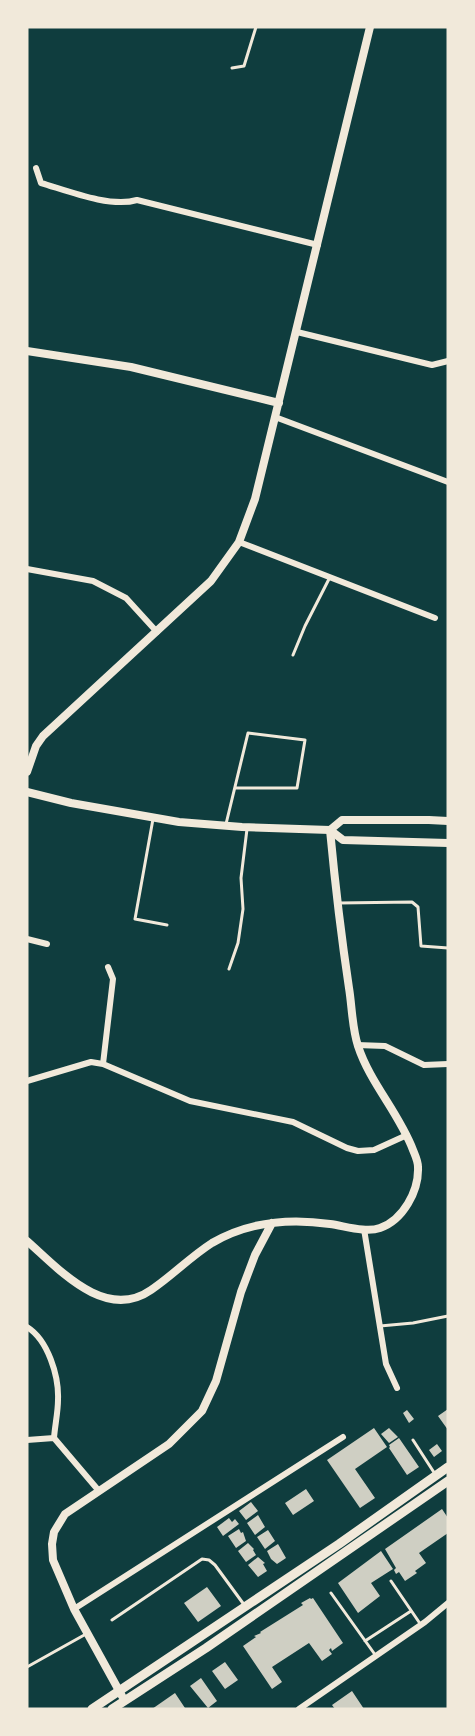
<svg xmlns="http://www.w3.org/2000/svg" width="475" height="1736" viewBox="0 0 475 1736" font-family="'Times New Roman',serif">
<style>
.building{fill:#cfcfc3}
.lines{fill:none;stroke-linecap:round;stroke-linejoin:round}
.service{stroke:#f1e9da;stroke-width:3}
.minor{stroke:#f1e9da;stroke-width:6}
.tertiary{stroke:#f1e9da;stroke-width:8}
.secondary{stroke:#f1e9da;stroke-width:8}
.primary{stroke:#f1e9da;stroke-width:9}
</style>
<rect width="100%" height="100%" fill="#0f3d3e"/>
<path class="building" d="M448,1409v21l-10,-14z
M407,1410l7,9 -5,4 -6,-10z
M374,1428l13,19 -32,22 20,29 -15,10 -33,-48z
M389,1428l9,9 -9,6 -8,-9z
M399,1438l20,29 -12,8 -18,-27 1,-1 -1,-2z
M437,1444l5,7 -8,6 -5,-7z
M306,1489l8,12 -21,14 -8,-12z
M251,1502l7,9 -12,9 -7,-9z
M442,1509l6,9v15l-29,20 7,10 -11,8 2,2 -12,8 -6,-9 -3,2 -2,-4 2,-2 -11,-19z
M258,1515l7,12 -10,8 -8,-12z
M229,1518l3,4 3,-3 4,5 -16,12 -6,-9z
M239,1529l2,4 2,-1 3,9 -10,7 -8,-12z
M268,1530l7,11 -10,8 -8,-12z
M248,1543l6,6 -1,1 3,5 -10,7 -8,-11z
M278,1544l8,14 -9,6 -6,-5 -4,-8z
M381,1551l12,18 -22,14 9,13 -22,17 -20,-30z
M258,1557l7,6 -2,1 4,7 -9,6 -10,-12z
M207,1587l14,19 -23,16 -14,-19z
M310,1598l1,1 2,-1 30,45 -11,8 -1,-3 -2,2 3,4 -10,7 -13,-18 -37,24 10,15 -10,7 -29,-43 13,-9 -2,-1 7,-3 -1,-1 43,-27 -2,-2z
M225,1662l13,18 -13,9 -13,-18z
M201,1678l16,23 -9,7 -18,-22z
M352,1691l12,18h-29l-3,-4z
M175,1693l10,15 -33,1z"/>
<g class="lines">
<path class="service" d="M232,68l12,-2 12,-39
M293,655l12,-29 25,-49
M153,819l-18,100 32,6
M226,824l22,-91 57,7 -8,48h-62
M339,903l73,-1 6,5 3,39 27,2
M229,969l9,-26 5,-34 -2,-31 6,-49
M380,1326l33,-3 35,-7
M413,1440l22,34
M391,1581l30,44
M331,1593l45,63
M112,1620l90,-61 7,1 6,5 30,41
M365,1641l46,-30
M27,1667l59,-33"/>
<path class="minor" d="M36,168l5,15c27,8 69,25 96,17l181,45
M297,332l135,33 16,-4
M275,417l173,65
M239,542l196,76
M27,569l66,12 33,17 31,34
M27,939l20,5
M357,1045l28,1 39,19 24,-1
M103,1064l10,-85 -5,-12
M27,1081l64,-19 12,2 87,37 103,21 54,26 11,3 16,-1 33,-15
M364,1229l22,135 11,24
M27,1327c21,13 32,49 31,73 0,12 -3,25 -4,38l45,53
M27,1440l27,-2
M74,1609l269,-172
M299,1709l126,-87 23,-19"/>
<path class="tertiary" d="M27,351l104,16 148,36
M27,772l9,-26 7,-10 168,-155 28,-39 16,-43 115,-472
M27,1241c32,28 78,81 124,49 21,-14 39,-33 61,-47 36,-21 77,-25 118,-19 15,2 36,9 50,4 23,-8 39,-37 38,-61 0,-6 -3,-12 -5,-17 -14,-37 -43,-67 -55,-104 -6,-18 -6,-40 -9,-58 -8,-53 -14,-105 -19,-158
M122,1696l-48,-87 -21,-49 -1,-16 2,-12 11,-18 104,-70 33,-33 14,-30 25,-89 14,-37 17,-32"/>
<path class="secondary" d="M27,792l44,11 108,19 63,5 88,3 13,10 105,3
M330,830l12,-10h87l19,1"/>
<path class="primary" d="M92,1709l247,-165 109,-77
M112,1709l94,-61 242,-167"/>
</g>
<rect width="475" height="1736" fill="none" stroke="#f1e9da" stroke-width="57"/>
</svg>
